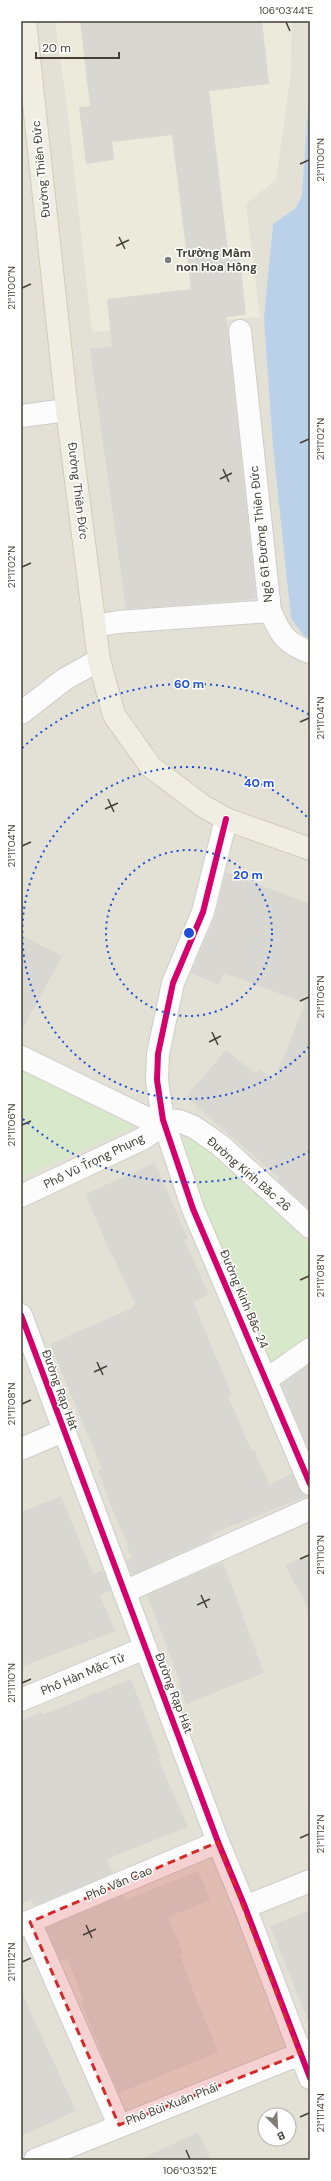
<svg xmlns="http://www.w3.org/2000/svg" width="331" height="2181" viewBox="0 0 331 2181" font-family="'DM Sans',sans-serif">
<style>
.residential{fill:#e3e1d6;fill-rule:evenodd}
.education{fill:#eceadb}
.green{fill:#d8e8ca}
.water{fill:#bbd1ea}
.building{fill:#d9d7d1}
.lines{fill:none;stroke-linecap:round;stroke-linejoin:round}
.minor-casing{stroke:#cdccc7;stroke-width:24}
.major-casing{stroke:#d0ccb7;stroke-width:24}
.minor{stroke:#fdfcfc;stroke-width:22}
.major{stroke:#f0eee3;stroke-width:22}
.cycleway-casing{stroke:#fff;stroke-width:8}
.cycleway{stroke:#d6006c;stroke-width:6}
.marked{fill:#d62828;fill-opacity:0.2;stroke:#d62828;stroke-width:3;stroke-dasharray:8 5;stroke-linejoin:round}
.ticks{fill:none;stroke:#444035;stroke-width:1.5}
.ring{fill:none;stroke:#1d4ed8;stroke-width:2;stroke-dasharray:2 4}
.poi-dot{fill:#807d74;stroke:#fff;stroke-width:1.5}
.labels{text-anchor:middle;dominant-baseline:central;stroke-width:3;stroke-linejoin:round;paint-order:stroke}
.street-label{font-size:12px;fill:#444035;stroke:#fff}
.poi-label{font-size:12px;font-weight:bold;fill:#444035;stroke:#fff;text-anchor:start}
.centre{fill:#1d4ed8;stroke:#fff;stroke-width:2}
.ring-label{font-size:12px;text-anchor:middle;font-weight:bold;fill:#1d4ed8;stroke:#fff;stroke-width:3;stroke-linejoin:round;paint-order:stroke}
.neatline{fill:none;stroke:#444035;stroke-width:1.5}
.ticks-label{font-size:10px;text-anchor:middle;fill:#444035}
</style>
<rect width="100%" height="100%" fill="#efeee9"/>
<path class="residential" d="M21,21h289v2139h-289zM265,2115h24v24h-24z"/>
<path class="education" d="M55,21h237l-1,52 -15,107 -30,24 14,113 -168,15 -25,-225z"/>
<path class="green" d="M21,1069l113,58 -113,51z
M192,1135l14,7 104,103v93l-38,25h-7l-86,-205 1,-15z"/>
<path class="water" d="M309,21h1v617l-6,-2 -13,-18 -18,-172 -9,-127 9,-95 23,-16 6,-13 6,-86z"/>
<path class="building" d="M80,21h182l7,63 -60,7 20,169 11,-1 6,56 -19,2 1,15 28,267 -130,10 -36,-260 22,-3 -5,-47 84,-10 -19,-154 -60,7 2,18 -28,4 -7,-57 11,-1z
M226,872l84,32v306l-33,-30 2,-2 -93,-81 40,-47 30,24 4,-5 14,12 31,-78 -81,-30 -5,12 -28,-12 24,-56z
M21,935l41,21 -41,76z
M155,1163l33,76 -3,2 23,51v3l-15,7 39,93 -4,1 23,54 3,-1 15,36 23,-12 7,16 8,7 -95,38 1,4 -81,37 -6,-15 6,-2 -5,-12 1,-1 -17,-39 -13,-36 4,-1 -52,-125 84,-37 -1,-2 2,-1 -24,-52h-1l-24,-56 3,-1 -1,-2z
M310,1364v88l-29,-67z
M61,1496l32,78 10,-4 8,21 -11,4 15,36 -94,36v-155z
M310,1554v58l-25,-47z
M223,1562l41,111 -78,31 -8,-21 2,-1 -33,-87z
M131,1679l30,79 -3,1 30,68 -81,32 6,14 -79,33 -3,-7 -10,5v-183l20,-9 1,3z
M198,1871l12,29 -42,17 15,36 -3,2 12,33 26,64 -99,41 -38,-90 3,-2 -17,-43 -6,3 -15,-33 77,-33 3,5z
M310,1910v113h-1l-39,-97z
M21,1991l55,120 -55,25z
M198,2132l13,28h-72z"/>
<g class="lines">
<g class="minor-casing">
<path id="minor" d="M21,416l46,-6
M270,611c11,23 14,32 40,41
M95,626l23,-4 152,-11 -30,-280
M21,713l44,-34 34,-19
M226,819l-23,93 -30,71 -15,71 -1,26 6,40 30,89 117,275
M21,1057l125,61 33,3 15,6 26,18 90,82
M21,1196l121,-57 12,-8 9,-11
M21,1315l197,527 27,65 65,171
M266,1380l44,-31
M21,1449l42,-18
M124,1592l186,-83
M21,1700l124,-52
M245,1907l65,-26
M30,1922l89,203
M21,1925l197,-83
M35,2160l275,-110"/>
</g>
<g class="major-casing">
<path id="major" d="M25,21l42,389 32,250 15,55 37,52 52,39 23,13 84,30"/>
</g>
<use href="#minor" class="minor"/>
<use href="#major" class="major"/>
<g class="cycleway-casing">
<path id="cycleway" d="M226,819l-23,93 -30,71 -15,71 -1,26 6,40 30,89 117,275
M21,1315l197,527 27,65 65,171"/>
</g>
<use href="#cycleway" class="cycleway"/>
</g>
<path class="marked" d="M218,1842l82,212 -181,71 -89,-203z"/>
<path class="ticks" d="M286,22l4,9M300,164l9,-4M119,237l6,12M116,246l13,-6M22,288l9,-4M300,443l9,-4M223,469l6,13M220,479l12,-6M22,567l9,-4M300,722l9,-4M108,799l6,13M105,809l13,-6M22,846l9,-4M300,1001l9,-4M212,1032l6,13M209,1042l12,-6M22,1125l9,-4M300,1280l9,-4M97,1362l6,13M94,1372l13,-6M22,1404l9,-4M300,1559l9,-4M201,1595l6,13M197,1605l13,-6M22,1683l9,-4M300,1838l9,-4M86,1925l6,13M83,1935l13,-6M22,1962l9,-4M300,2117l9,-4M186,2150l4,9"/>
<g class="ring">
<circle cx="189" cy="933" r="83"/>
<path d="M309 1047A166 166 0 1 1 309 819"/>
<path d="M310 1151A249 249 0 0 1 22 1118M22 748A249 249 0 0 1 310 715"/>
</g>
<circle class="poi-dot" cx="168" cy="260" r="4"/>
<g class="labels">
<g class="street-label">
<text transform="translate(41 169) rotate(-96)">Đường Thiên Đức</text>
<text transform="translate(78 491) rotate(83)">Đường Thiên Đức</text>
<text transform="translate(261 534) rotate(-96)">Ngõ 61 Đường Thiên Đức</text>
<text transform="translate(94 1161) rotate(-26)">Phố Vũ Trọng Phụng</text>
<text transform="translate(249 1174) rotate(41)">Đường Kinh Bắc 26</text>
<text transform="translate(244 1299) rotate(67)">Đường Kinh Bắc 24</text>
<text transform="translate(60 1390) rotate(70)">Đường Rạp Hát</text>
<text transform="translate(83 1674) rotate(-23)">Phố Hàn Mặc Tử</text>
<text transform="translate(174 1693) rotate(69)">Đường Rạp Hát</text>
<text transform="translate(119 1883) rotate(-23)">Phố Văn Cao</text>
<text transform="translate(172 2104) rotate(-21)">Phố Bùi Xuân Phái</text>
</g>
<g class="poi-label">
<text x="176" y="253">Trường Mầm<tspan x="176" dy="14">non Hoa Hồng</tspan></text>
</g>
</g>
<circle cx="189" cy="933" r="6" class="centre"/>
<g class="ring-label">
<text x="189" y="688">60 m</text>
<text x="259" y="787">40 m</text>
<text x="248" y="879">20 m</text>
</g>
<rect width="331" height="2181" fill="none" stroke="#ffffff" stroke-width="44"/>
<g transform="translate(277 2127) rotate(156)"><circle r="19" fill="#ffffff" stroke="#b4b3ae"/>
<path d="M0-3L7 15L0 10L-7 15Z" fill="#807d74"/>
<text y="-6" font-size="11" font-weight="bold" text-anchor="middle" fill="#444035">B</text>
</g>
<path d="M36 52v6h83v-6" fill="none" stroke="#444035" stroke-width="2"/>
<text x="42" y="52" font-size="12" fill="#444035" stroke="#ffffff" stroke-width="3" paint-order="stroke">20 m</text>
<rect x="22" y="22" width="287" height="2137" class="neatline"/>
<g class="ticks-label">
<text x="286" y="14">106°03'44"E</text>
<text transform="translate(320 160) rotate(-90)" y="4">21°11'00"N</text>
<text transform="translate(11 288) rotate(-90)" y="4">21°11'00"N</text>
<text transform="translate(320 439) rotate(-90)" y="4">21°11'02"N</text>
<text transform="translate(11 567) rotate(-90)" y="4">21°11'02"N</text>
<text transform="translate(320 718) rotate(-90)" y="4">21°11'04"N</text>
<text transform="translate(11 846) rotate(-90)" y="4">21°11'04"N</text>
<text transform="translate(320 997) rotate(-90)" y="4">21°11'06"N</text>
<text transform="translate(11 1125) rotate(-90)" y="4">21°11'06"N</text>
<text transform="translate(320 1276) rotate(-90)" y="4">21°11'08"N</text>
<text transform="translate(11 1404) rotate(-90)" y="4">21°11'08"N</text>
<text transform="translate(320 1555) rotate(-90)" y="4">21°11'10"N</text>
<text transform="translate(11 1683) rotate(-90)" y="4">21°11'10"N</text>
<text transform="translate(320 1834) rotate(-90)" y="4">21°11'12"N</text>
<text transform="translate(11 1962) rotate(-90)" y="4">21°11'12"N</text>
<text transform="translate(320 2113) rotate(-90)" y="4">21°11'14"N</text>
<text x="190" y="2174">106°03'52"E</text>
</g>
</svg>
